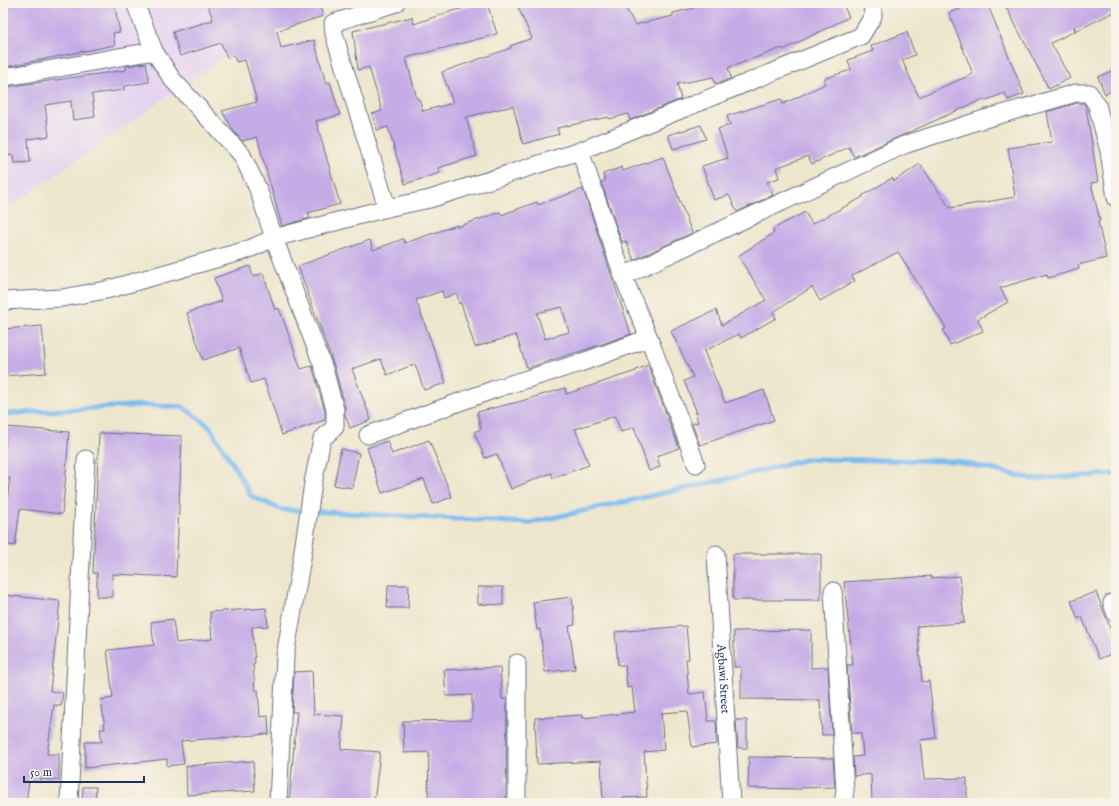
<svg xmlns="http://www.w3.org/2000/svg" width="1119" height="806" viewBox="0 0 1119 806" font-family="'IM FELL English',serif">
<style>
.built{fill:#e5d3f0}
.lines{fill:none;stroke-linecap:round;stroke-linejoin:round}
.stream{stroke:#7cbcf0;stroke-width:5}
.building{fill:#c6ace6;fill-rule:evenodd}
.minor-casing{stroke:#656f84;stroke-width:19}
.minor{stroke:#fff;stroke-width:17}
.labels{text-anchor:middle;dominant-baseline:central;stroke-width:3.5;stroke-linejoin:round;paint-order:stroke}
.street-label{font-size:12px;fill:#1b2f5e;stroke:#f7f3e8}
</style>
<rect width="100%" height="100%" fill="#f7f3e8"/>
<filter id="ink" filterUnits="userSpaceOnUse"><feTurbulence type="fractalNoise" baseFrequency=".025" numOctaves="2"/><feDisplacementMap in="SourceGraphic" scale="8" xChannelSelector="R" yChannelSelector="G"/><feConvolveMatrix kernelMatrix="1 2 1 2 8 2 1 2 1" color-interpolation-filters="sRGB"/></filter>
<filter id="wash" filterUnits="userSpaceOnUse"><feTurbulence type="fractalNoise" baseFrequency=".012" numOctaves="4" result="noise"/><feDisplacementMap in="SourceGraphic" scale="16" xChannelSelector="R" yChannelSelector="G"/><feGaussianBlur stdDeviation="0.9" result="paint"/><feColorMatrix in="noise" values="0 0 0 0 0 0 0 0 0 0 0 0 0 0 0 0 0 1.4 0 .05"/><feComposite in="paint" operator="in"/></filter>
<g filter="url(#wash)">
<rect width="100%" height="100%" fill="#eee6cc"/>
<path class="built" d="M3,3h297l-280,197 -17,8z"/>
<g class="lines">
<path class="stream" d="M3,414l140,-9 40,2 26,19 25,40 17,30 31,14h8l239,13 202,-45 77,-19 147,2 78,18 83,-5"/>
</g>
<g id="blocks">
<path class="building" d="M3,3h111l6,29 -7,1 2,12 -110,22v-4h-2z
M207,3h112l4,13 -46,15 4,17 33,-8 12,43 4,-1 10,33 -24,6 24,83 -32,9 2,5 -28,8 -25,-89 -15,4 -8,-9 -12,-21 35,-9 -12,-42 -9,2 -2,-7 -7,3 -6,-15 -41,13 -7,-24 40,-12z
M482,3h5l10,31 -91,24 11,41h2l4,12 30,-8 -11,-31 69,-24 -1,-2 22,-8 -16,-35h107l12,22 38,-9v-3l21,-5 -1,-5h149l7,14 -66,33 -1,-2 -54,20 3,10 -8,4 -8,2 -2,-7 -36,7 4,15 -51,21 -2,-6 -19,5 -1,-2 -51,11 2,6 -36,10 -10,-38 -47,11 11,39 -39,12 2,5 -35,11 -17,-57 -11,3 -5,-16 10,-3 -13,-44 -11,3 -5,-39 59,-14 2,7 35,-12z
M976,3h11l37,91 -16,6 -3,-7 -21,8 -1,-2 -129,58 -5,-10 -37,17 -4,-8 -32,12 3,10 -12,4 6,13 -36,17 -8,-17 -15,5 -12,-34 26,-8 -10,-29 12,-4 -3,-9 54,-17 2,5 42,-20 -2,-5 28,-9 -3,-10 25,-9 -2,-5 36,-14 8,23 -13,5 17,37 54,-23 -24,-61z
M1004,3h112v8l-40,20 -2,-5 1,5 -24,12 19,35 -21,11z
M146,63l3,19 -25,4v4l-32,4 3,23 -22,3 -2,-19 -26,4 4,31 -21,3 2,23 -16,1 -1,-8 -10,1v-65l4,-1v-3l119,-17v-4z
M1116,69v20l-11,5 -7,-17z
M1077,103h7l2,4 12,75 -7,1 9,38 -2,1 8,36 -28,7 1,4 -31,9 -1,-4 -47,14 8,14 -30,17 5,12 -33,14 -7,-15 3,-2 -48,-76 -46,24 3,5 -35,20 -8,-14 -39,25 3,6 -35,20 -2,-4 -35,17 21,52 39,-13 10,30 -74,25 -8,-21 6,-2 -3,-9h2l-13,-32 9,-4 -22,-46 45,-21 6,15 44,-25 -28,-44 36,-23 -1,-4 32,-17 7,12 51,-27 -1,-1 30,-18 2,3 26,-17 30,44 65,-11 -7,-49 44,-6 -5,-30z
M701,125l5,14 -33,10 -5,-14z
M663,157l29,76 -58,27 -8,-19 -4,1 -21,-60 4,-1 -2,-7 19,-7 1,4z
M583,189l48,145 -46,16 -58,18 -11,-33 -41,12 -14,-44 -2,1 -2,-11 -13,5 -2,-7 -26,9 30,83 -22,7 -9,-26 -28,11 -6,-16 -29,10 19,51 -21,8 -5,-13v-8l-11,-41 -36,-100 72,-26 3,10 30,-11 2,4 52,-18v2l43,-15 1,3 36,-13 1,3zM562,307l7,25 -24,7 -8,-26z
M250,266l3,11 10,-4 12,37 4,-2 22,61 11,-3 13,45v9l-43,15 -18,-56 -13,4 -12,-35 -36,12 -16,-47 35,-12 -8,-23z
M42,326l4,47 -43,3v-47z
M648,365l31,83 -22,8 3,11 -11,4 -15,-44 -13,5 -6,-16 -40,13 14,36 -36,13 -2,-5 -40,16 -14,-35 -12,4 -11,-26 7,-3 -4,-17 41,-10 47,-14 1,6 70,-23v-1z
M6,427l63,5 -4,53 -3,29 -42,-5 -5,37 -12,-2v-22l1,1 6,-45h-7z
M99,433l83,3 -6,141 -64,-3 1,23h-16v-24h-4z
M429,440l23,57 -19,7 -9,-25 -42,14 -15,-45 20,-7 5,13z
M341,449l18,4 -7,35 -18,-3z
M733,554h88v46h-88z
M931,576v2l29,-2 4,47 -47,3 5,56 7,-1 7,57 -16,2 4,39 43,-1v25h-95l-1,-29 -17,2 -1,-19 10,-1 -2,-23h-9l-5,-68h6l-9,-83z
M388,585h21l-1,23h-21z
M478,587h25v18l-25,-1z
M1096,592l20,51v9l-17,7 -17,-42 -4,2 -7,-18z
M3,595l57,6 -10,90 13,2 -2,13 -7,-1 -7,49h12v26l-19,-1v3l-11,-1 -3,22h-23z
M572,597l3,28 -6,1 6,43 -30,3 -5,-43 -3,1 -4,-28z
M266,608l2,18 -16,1 3,37 -2,1 2,25h3l2,27 8,-1 1,18 -88,7 3,23 -17,2v-7l-82,9v-26h17l-2,-13h5l-4,-29 12,-2 -6,-48 47,-5 -3,-23 22,-3 3,24 36,-4 -2,-27z
M686,626l3,33h-3l3,35 16,-2 3,29h8l1,23 -25,3 -5,-36 -26,2 3,37 -20,2 3,45 -24,1v5h-20l-2,-42 -64,3 -2,-46 48,-3v3l52,-6 -3,-25 -5,1 -2,-23h-7l-3,-33z
M811,630v38l17,-1 4,68h-10l-2,-35 -79,-1v-32h-7v-36z
M500,667l2,32h5l-1,104h-78l1,-51 -25,1 -1,-32 69,-1v-25l-26,1 -2,-26z
M312,671l2,43 30,2 -3,33 39,3 -6,51h-85l8,-91h-5l2,-40z
M736,720h11v28h-9z
M749,757l84,1 2,29 -34,1v1l-53,-1z
M253,761l2,30 -68,4 -1,-29z
M83,787h13l-1,16h-13z"/>
</g>
</g>
<g filter="url(#ink)">
<use href="#blocks" fill-opacity="0" stroke="#656f84" stroke-width="1"/>
<g class="lines">
<g class="minor-casing">
<g id="minor">
<path d="M135,3l19,48 18,28 70,76 16,34 16,49 50,131 11,41v17l-13,12 -9,44 -11,75 -17,98 -7,147"/>
<path d="M3,77c51,-7 101,-18 151,-26"/>
<path d="M580,151l43,125 26,62 47,126"/>
<path d="M387,208l-53,-174 -1,-11 63,-20"/>
<path d="M623,276l281,-131 77,-25 95,-27h13l8,12 12,46 7,47"/>
<path d="M3,301l59,-3 44,-8 141,-40 27,-12 113,-30 43,-9 150,-48 281,-115 12,-20 -1,-13"/>
<path d="M368,435l130,-47 82,-25 69,-25"/>
<path id="s1" d="M716,554l15,249"/>
<path d="M833,591l12,200 -2,12"/>
<path d="M1112,603l4,11"/>
<path d="M517,663v140"/>
<path d="M69,803l17,-344"/>
</g>
</g>
<use href="#minor" class="minor"/>
</g>
</g>
<g class="labels">
<g class="street-label">
<text stroke="none"><textPath href="#s1" startOffset="125">Agbawi Street</textPath></text>
</g>
</g>
<rect width="1119" height="806" fill="none" stroke="#f7f3e8" stroke-width="16"/>
<path d="M24 776v6h120v-6" fill="none" stroke="#1b2f5e" stroke-width="2"/>
<text x="30" y="776" font-size="12" fill="#1b2f5e" stroke="#f7f3e8" stroke-width="3" paint-order="stroke">50 m</text>
</svg>
